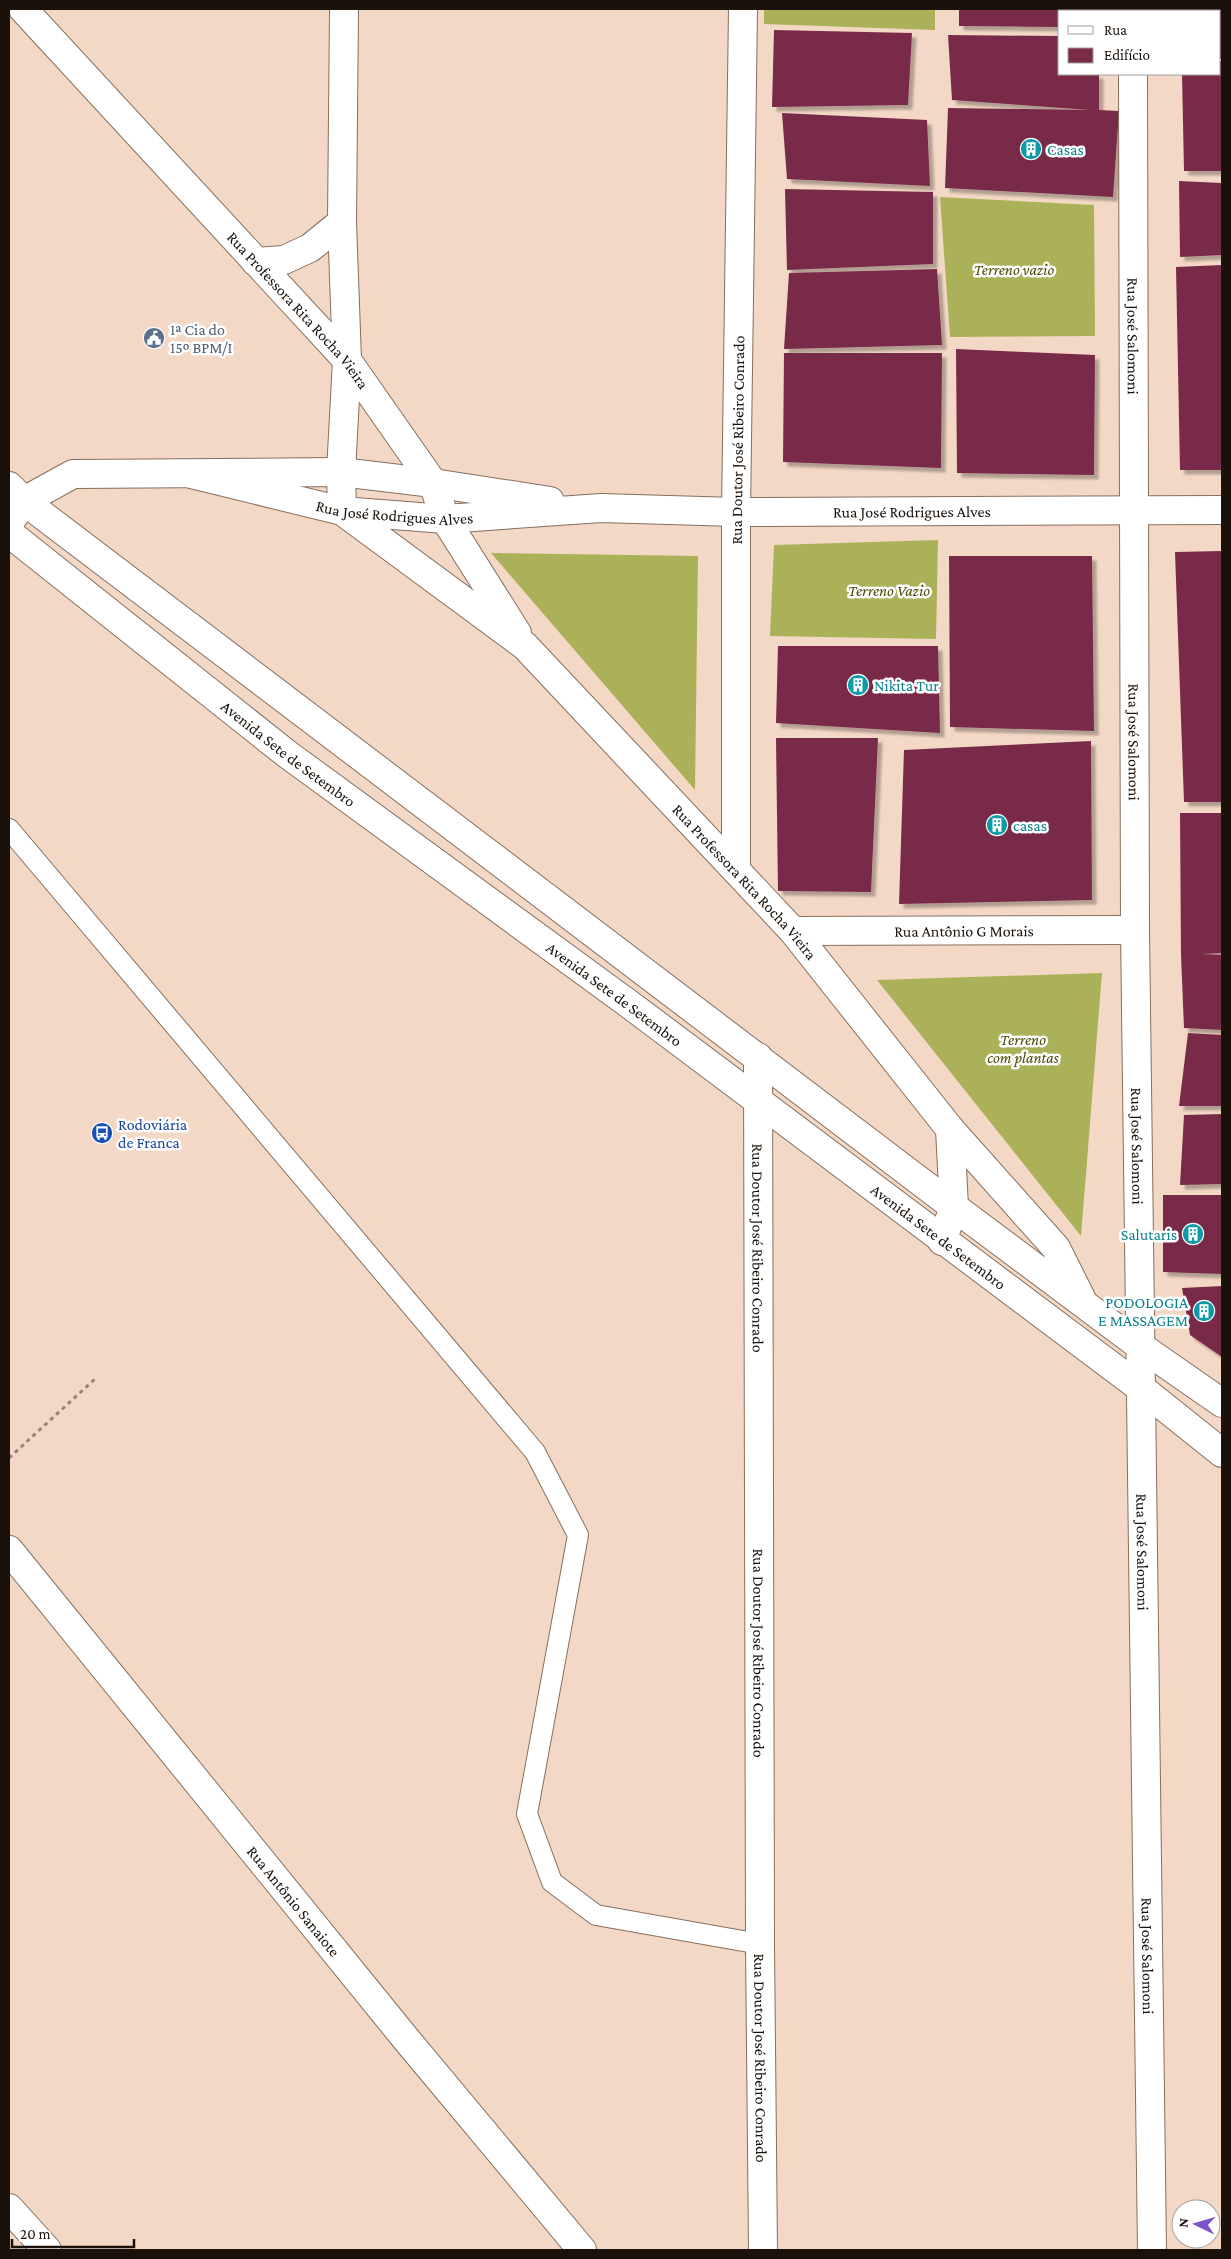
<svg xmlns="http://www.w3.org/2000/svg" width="1231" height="2259" viewBox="0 0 1231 2259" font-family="'Crimson Pro',serif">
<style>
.forest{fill:#abb158}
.building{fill:#792b48;filter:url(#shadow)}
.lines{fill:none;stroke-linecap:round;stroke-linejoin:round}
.lane-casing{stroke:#866f5d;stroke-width:22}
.street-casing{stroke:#866f5d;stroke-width:30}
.secondary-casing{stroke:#866f5d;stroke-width:30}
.path{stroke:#978476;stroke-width:3;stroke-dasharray:4 4;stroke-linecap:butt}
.lane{stroke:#fff;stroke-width:20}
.street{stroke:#fff;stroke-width:28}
.secondary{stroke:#fff;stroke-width:28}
.labels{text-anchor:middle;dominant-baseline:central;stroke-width:5;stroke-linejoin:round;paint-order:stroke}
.culture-label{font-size:16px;fill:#0d838f;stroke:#fff;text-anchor:start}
.park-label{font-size:16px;font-style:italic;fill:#494c05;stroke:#fff}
.street-label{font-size:16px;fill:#1a110a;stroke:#fff}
.service-label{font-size:16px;fill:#4e5e75;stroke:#fff;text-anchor:start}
.transit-label{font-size:16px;fill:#164399;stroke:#fff;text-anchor:start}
</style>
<defs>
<filter id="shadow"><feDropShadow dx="4.5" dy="4.5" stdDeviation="1" flood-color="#0004"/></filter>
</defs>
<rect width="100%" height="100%" fill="#f3d8c5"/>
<path class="forest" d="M764,9h171v21l-171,-6z
M940,197l154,8 1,131 -145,1z
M938,540l-2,99 -166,-3 4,-91z
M491,553l207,3 -3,234z
M1102,973l-21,263 -204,-256z"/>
<path class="building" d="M959,9h137v2h-36v16l-101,-1z
M1181,9h41v50h-2v-48h-39z
M774,30l138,3 -4,72 -136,2z
M948,35l112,1v38h39v36l20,1 -6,86 -168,-9 3,-80 142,2 -138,-10z
M1220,61h2v110h-38l-2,-97h38z
M782,113l145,7 3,66 -143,-7z
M1179,181l43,2v72l-42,2z
M785,189l148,3v72l-146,6z
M1222,265v205h-42l-4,-203z
M937,269l5,76 -158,4 5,-76z
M956,349l139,6 -1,120 -137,-2z
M784,353h158l-1,115 -158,-6z
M1222,551v251h-38l-9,-250z
M949,556h143l2,175 -144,-4z
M778,646h160l2,87 -164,-10z
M776,738h102l-7,154 -93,-1z
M1091,741l1,159 -193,4 5,-154z
M1180,813h42v140l-20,1 20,1v75l-38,-2 -3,-73z
M1188,1033l34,2v71h-43z
M1222,1114v70l-42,1 4,-70z
M1163,1195h59v79l-59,-2z
M1222,1286v71l-32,-22 -8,-47z"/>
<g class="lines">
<g class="lane-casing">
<path id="lane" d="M9,829l526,623 43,83 -51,279 25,68 44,33 164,29"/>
</g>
<g class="street-casing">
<g id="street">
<path id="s1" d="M23,9l324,351 86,123 12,36 72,114"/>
<path id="s2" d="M344,9l-2,213 5,138 -6,112 1,39 183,135 268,285 157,198 106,119 27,54"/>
<path d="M1133,9v2"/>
<path id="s3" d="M1133,74l2,856 17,1320"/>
<path d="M256,262l28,-2 26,-12 32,-26"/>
<path id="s4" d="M191,474l151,37 103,8 156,-11 135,4 486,-2"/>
<path d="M9,523l15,-22 49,-27 268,-2 92,11 117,18"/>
<path id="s5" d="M736,870v-358l7,-503"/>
<path id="s6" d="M793,931l342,-1"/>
<path id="s7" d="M758,1057l2,887 3,306"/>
<path d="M942,1241l12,-34 -4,-78"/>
<path id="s8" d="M9,1550l397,489 176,211"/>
<path d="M9,2208l38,42"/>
</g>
</g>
<g class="secondary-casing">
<g id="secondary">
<path d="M9,486l15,15 930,706 186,139 82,57"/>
<path id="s9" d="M9,533l278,221 342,250 513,385 80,64"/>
</g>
</g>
<path class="path" d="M9,1458l87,-80"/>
<use href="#lane" class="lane"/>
<use href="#street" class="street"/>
<use href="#secondary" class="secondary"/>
</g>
<defs>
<g id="building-disc" transform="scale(1.125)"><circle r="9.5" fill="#0f9aa8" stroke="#fff"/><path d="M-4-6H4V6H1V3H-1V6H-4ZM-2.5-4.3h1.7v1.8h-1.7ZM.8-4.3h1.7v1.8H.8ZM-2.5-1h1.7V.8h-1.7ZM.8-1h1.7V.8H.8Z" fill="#fff"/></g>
<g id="civic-disc" transform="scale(1.125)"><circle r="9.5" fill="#5c6f8a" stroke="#fff"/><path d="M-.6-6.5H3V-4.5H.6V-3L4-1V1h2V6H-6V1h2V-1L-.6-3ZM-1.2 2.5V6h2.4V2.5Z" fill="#fff"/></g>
<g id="bus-disc" transform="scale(1.125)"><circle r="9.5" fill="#1a4fb4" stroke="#fff"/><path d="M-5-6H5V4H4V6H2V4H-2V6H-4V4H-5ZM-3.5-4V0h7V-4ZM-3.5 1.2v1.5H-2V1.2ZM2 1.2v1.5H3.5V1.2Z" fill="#fff"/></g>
</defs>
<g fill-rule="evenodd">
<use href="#building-disc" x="1031" y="149"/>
<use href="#civic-disc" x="154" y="338"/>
<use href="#building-disc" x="858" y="685"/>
<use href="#building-disc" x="997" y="825"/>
<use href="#bus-disc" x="102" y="1133"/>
<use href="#building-disc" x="1193" y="1234"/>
<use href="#building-disc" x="1204" y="1311"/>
</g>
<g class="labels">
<g class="culture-label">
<text x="1047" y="149">Casas</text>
<text x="874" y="685">Nikita Tur</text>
<text x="1013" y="825">casas</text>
<text x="1177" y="1234" text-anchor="end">Salutaris</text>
<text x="1188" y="1302" text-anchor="end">PODOLOGIA<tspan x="1188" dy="18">E MASSAGEM</tspan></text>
</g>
<g class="park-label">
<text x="1014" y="269">Terreno vazio</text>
<text x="889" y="590">Terreno Vazio</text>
<text x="1023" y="1039">Terreno<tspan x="1023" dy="18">com plantas</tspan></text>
</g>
<g class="street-label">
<text stroke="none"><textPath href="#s1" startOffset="408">Rua Professora Rita Rocha Vieira</textPath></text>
<text stroke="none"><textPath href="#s3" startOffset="262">Rua José Salomoni</textPath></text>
<text stroke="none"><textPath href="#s5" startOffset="430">Rua Doutor José Ribeiro Conrado</textPath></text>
<text stroke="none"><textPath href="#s4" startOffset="208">Rua José Rodrigues Alves</textPath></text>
<text stroke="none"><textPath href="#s4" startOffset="726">Rua José Rodrigues Alves</textPath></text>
<text stroke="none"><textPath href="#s3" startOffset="668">Rua José Salomoni</textPath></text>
<text stroke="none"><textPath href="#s9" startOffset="356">Avenida Sete de Setembro</textPath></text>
<text stroke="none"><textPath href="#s2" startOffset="1052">Rua Professora Rita Rocha Vieira</textPath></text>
<text stroke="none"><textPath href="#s6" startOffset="171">Rua Antônio G Morais</textPath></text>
<text stroke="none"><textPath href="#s9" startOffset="761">Avenida Sete de Setembro</textPath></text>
<text stroke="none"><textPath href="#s3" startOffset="1072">Rua José Salomoni</textPath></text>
<text stroke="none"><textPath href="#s9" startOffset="1166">Avenida Sete de Setembro</textPath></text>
<text stroke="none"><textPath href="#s7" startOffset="191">Rua Doutor José Ribeiro Conrado</textPath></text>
<text stroke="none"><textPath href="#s3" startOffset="1478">Rua José Salomoni</textPath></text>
<text stroke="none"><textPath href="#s7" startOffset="596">Rua Doutor José Ribeiro Conrado</textPath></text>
<text stroke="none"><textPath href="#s8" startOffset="452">Rua Antônio Sanaiote</textPath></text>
<text stroke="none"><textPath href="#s3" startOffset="1882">Rua José Salomoni</textPath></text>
<text stroke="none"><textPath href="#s7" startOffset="1001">Rua Doutor José Ribeiro Conrado</textPath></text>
</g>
<g class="service-label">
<text x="170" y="329">1ª Cia do<tspan x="170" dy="18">15º BPM/I</tspan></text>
</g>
<g class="transit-label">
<text x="118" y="1124">Rodoviária<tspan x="118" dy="18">de Franca</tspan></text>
</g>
</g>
<rect width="1231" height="2259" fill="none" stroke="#1a110a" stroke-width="20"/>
<rect x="1058" y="10" width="162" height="65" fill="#ffffff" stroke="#a3a09d"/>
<rect x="1068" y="26" width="25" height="8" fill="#ffffff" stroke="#a3a09d"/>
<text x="1104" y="35" font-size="15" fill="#1a110a">Rua</text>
<rect x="1068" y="48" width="25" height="15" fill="#792b48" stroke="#a3a09d"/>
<text x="1104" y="60" font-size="15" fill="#1a110a">Edifício</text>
<g transform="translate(1196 2224) rotate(275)"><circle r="24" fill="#ffffff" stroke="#a3a09d"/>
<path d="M0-4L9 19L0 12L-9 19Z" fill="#7e52cb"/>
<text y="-8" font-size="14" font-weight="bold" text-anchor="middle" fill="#1a110a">N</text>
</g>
<path d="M12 2239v8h122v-8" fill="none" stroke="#1a110a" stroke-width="2.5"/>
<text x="20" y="2239" font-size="15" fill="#1a110a" stroke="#ffffff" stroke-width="4" paint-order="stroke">20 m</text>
</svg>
